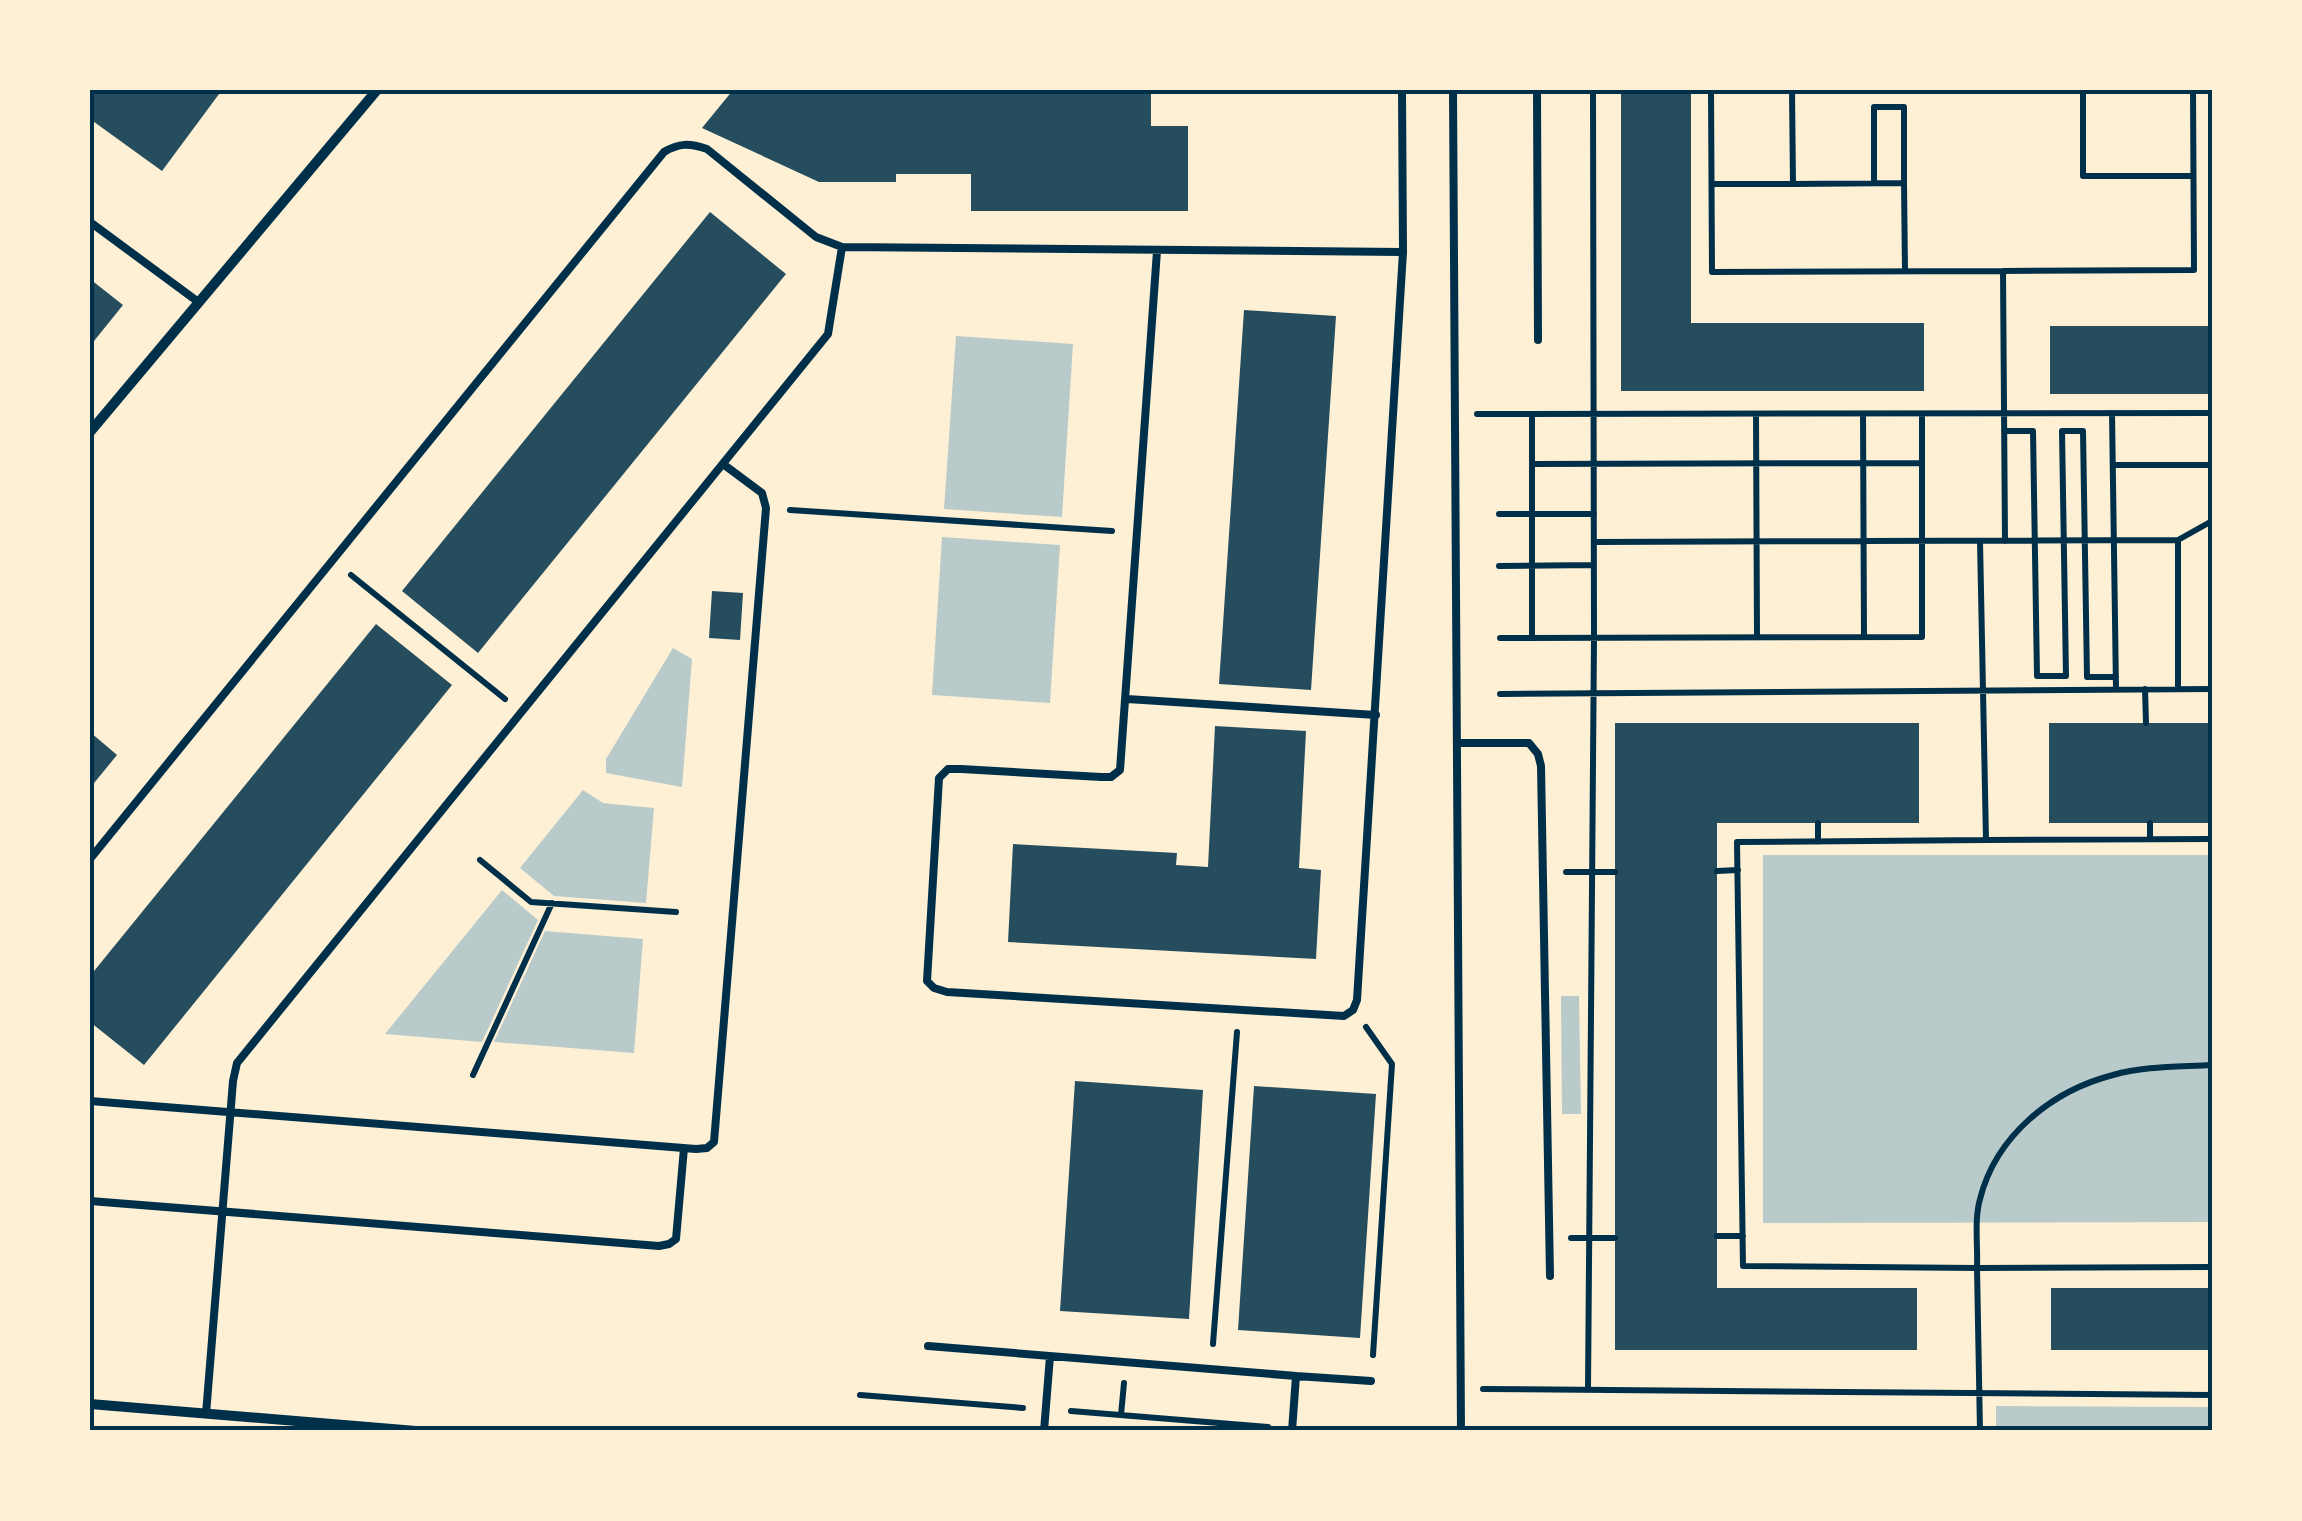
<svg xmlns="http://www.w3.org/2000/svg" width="2302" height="1521" viewBox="0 0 2302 1521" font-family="Mulish,sans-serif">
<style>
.green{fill:#b9caca}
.building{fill:#264d5e}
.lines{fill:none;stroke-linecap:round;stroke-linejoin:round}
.path{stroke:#003049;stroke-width:6}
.service{stroke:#003049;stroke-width:8}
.minor{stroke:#003049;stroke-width:10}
.neatline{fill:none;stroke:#003049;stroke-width:4}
</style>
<rect width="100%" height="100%" fill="#fdf0d5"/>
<path class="green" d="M956,336l117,8 -11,173 -118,-8z
M942,537l118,8 -10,158 -118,-8z
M673,648l19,11 -10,128 -76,-14v-14z
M583,790l20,13 51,5 -8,95 -92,-7 -34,-28z
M1763,855h449v367l-449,1z
M502,890l36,30 -56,122 -97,-8z
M545,931l98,8 -9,114 -140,-11z
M1561,996h18l2,118h-19z
M1996,1406l216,1v24h-216z"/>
<path class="building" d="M90,90h132l-60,81 -72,-52z
M733,90h418v36h37v85h-217v-37h-75v8h-77l-117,-54z
M1621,90h70v233h233v68h-303z
M710,212l76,62 -308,379 -76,-62z
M90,279l33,26 -33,41z
M1244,310l92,6 -25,374 -92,-6z
M2050,326h162v68h-162z
M712,591l31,2 -3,47 -31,-2z
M376,624l76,61 -308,380 -54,-43v-46z
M1615,723h304v100h-202v465h200v62h-302z
M2049,723h163v100h-163z
M1215,726l91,5 -7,137 22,2 -5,89 -308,-17 5,-98 164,9 -1,12 32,2z
M90,732l27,23 -27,33z
M1075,1081l128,9 -14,229 -129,-8z
M1254,1086l122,8 -16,244 -122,-8z
M2051,1288h161v62h-161z"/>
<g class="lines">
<path class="path" d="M1711,90l1,182 291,-1
M2083,90v86h110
M1874,183v-76h30v76
M1712,184h81l-1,-94
M1793,184l111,-1 1,87
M2112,413l4,276
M1477,414l735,-1
M1532,414v224
M1756,414l1,223
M1863,414l1,223
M2004,431h29l4,245h29l-4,-245h21l4,246h29
M1532,464l390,-1
M2113,465h99
M790,510l322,21
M1499,514h95
M2178,540v149
M1980,541l6,299 226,-1
M2005,541l-2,-270 191,-1 -1,-180
M1594,542l584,-2 34,-19
M1499,566l95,-1
M351,575l154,124
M1500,638l422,-1v-223
M2145,689l1,34
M1500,694l712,-5
M2150,823v16
M1986,840l-249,2 6,424 234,2c1,-22 -3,-48 3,-69 16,-63 71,-108 133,-124 31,-9 67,-8 99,-10
M1818,842v-19
M480,860l51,42 145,10
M1717,871l21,-1
M1566,872h49
M1366,1027l26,37 -19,291
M473,1075l79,-172
M1717,1236h26
M1571,1238h44
M1213,1344l24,-312
M1483,1389l729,6
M1588,1390l6,-752 -1,-548
M860,1395l163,13
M1071,1411l197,16
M1121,1415l3,-32
M1980,1431l-3,-163 235,-1"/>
<path class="service" d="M1402,90l1,162
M1453,90l8,1341
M1537,90l1,250
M90,222l107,79
M1127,699l249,16
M1457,743h72l9,11 3,12 9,510
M90,859l574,-707c15,-9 25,-9 43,-3l109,88 26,10 561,5 -46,748 -4,10 -9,6 -397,-24 -13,-4 -7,-7 12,-203 9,-9h13l140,8h10l9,-7 37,-519
M90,1101l606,48 11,-1 7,-6 52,-634 -4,-15 -39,-29
M90,1201l569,45 10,-2 7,-5 8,-91
M928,1346l368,30 -4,55
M1296,1376l75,5
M206,1414l27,-333 4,-18 591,-729 14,-87
M1044,1431l6,-75"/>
<path class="minor" d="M90,432l287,-342
M90,1404l326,27"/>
</g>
<rect width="2302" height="1521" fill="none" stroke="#fdf0d5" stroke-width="185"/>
<rect x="92" y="92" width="2118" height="1336" class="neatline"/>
</svg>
